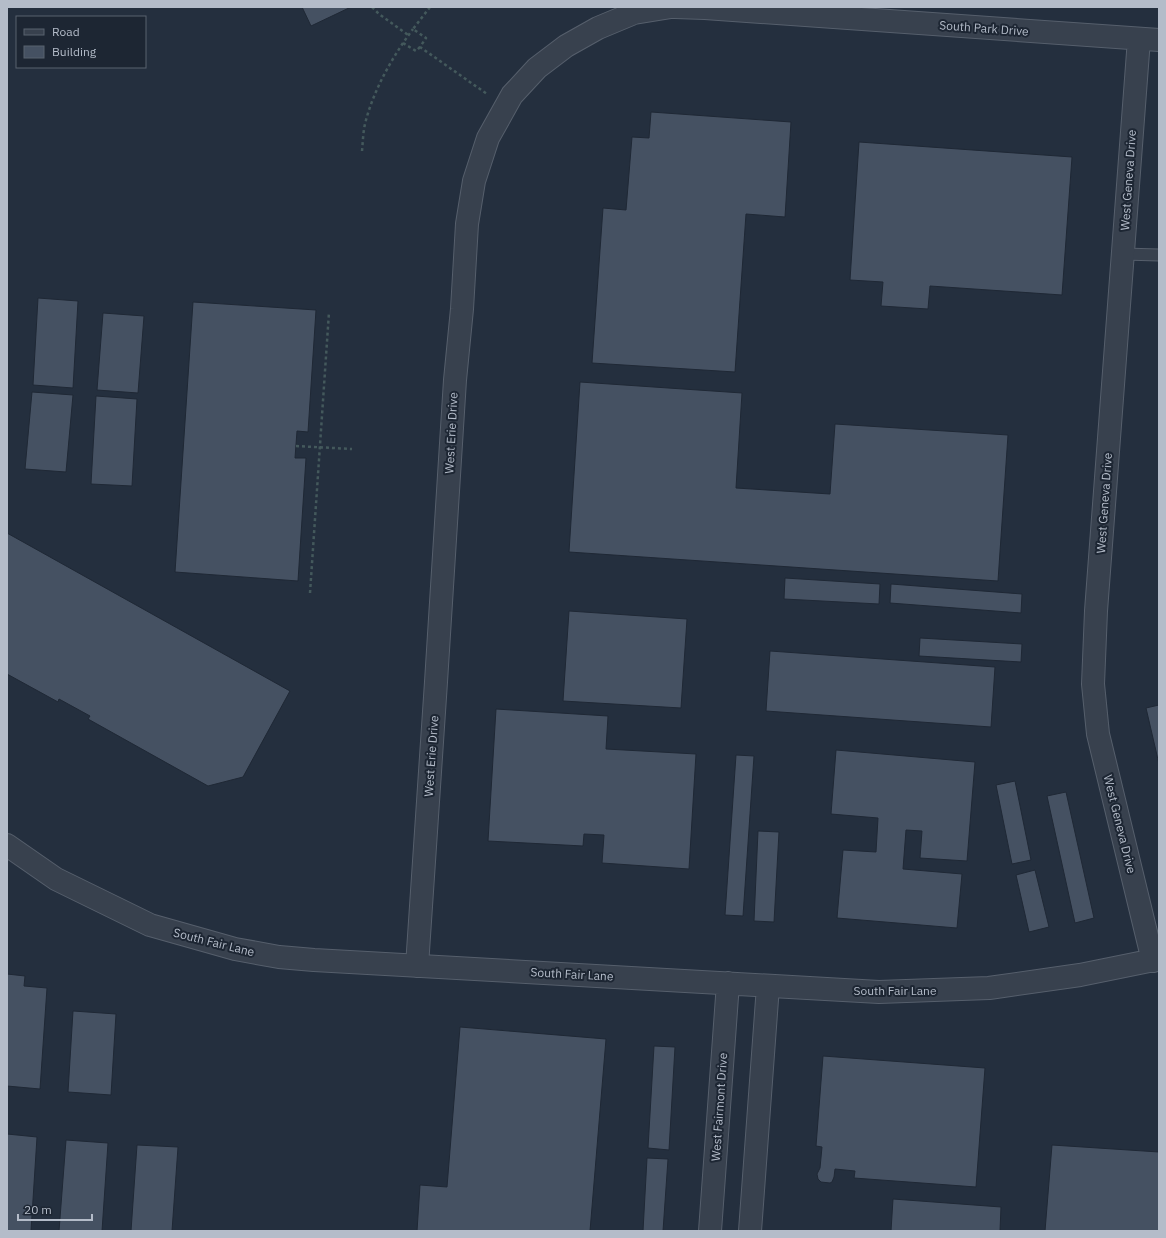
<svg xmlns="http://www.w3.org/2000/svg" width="1166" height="1238" viewBox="0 0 1166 1238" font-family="'IBM Plex Sans',sans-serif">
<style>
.building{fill:#455162;stroke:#1f2835}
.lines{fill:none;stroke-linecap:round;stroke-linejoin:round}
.lane-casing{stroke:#565f6c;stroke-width:13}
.street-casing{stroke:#565f6c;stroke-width:24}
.path{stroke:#44595c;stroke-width:2.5;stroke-dasharray:3 3;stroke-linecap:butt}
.lane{stroke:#38414e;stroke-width:11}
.street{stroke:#38414e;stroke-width:22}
.labels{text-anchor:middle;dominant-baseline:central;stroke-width:4;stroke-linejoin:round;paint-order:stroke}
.street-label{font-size:12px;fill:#b4bcc9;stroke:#1d2633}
</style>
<rect width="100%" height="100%" fill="#242f3e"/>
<path class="building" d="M302,7h49l-40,19z
M651,112l140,10 -6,95 -39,-3 -11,158 -143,-9 11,-155 23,2 6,-73 17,1z
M859,142l213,15 -10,138 -132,-9 -2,23 -47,-3 2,-24 -33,-2z
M38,298l40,3 -5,87 -40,-3z
M193,302l123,8 -8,122 -11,-1 -2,27h11l-8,123 -123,-9z
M103,313l41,3 -6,77 -41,-3z
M580,382l162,11 -6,95 94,6 5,-70 173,11 -10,146 -429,-29z
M32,392l41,3 -7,77 -41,-3z
M96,396l41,3 -5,87 -41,-2z
M7,533l283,158 -47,86 -35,9 -120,-67 2,-3 -31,-17 -1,3 -51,-28z
M785,578l95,6 -1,20 -95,-5z
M891,584l131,10 -1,19 -131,-10z
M569,611l118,8 -6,89 -118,-7z
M920,638l102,6 -1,18 -102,-6z
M770,651l225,16 -4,60 -225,-16z
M1159,705v59l-13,-56z
M496,709l112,7 -2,33 90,5 -7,115 -87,-6 2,-28 -20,-1 -1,12 -95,-5z
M836,750l139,12 -8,99 -47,-3 2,-27 -16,-1 -3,39 59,5 -5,54 -120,-10 6,-68 33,2 2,-34 -47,-4z
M736,755l18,1 -11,160 -18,-1z
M1015,781l16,79 -19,4 -16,-79z
M1066,792l28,126 -19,5 -28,-127z
M758,831l21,1 -5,90 -20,-1z
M1035,870l14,57 -20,5 -13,-57z
M7,974l18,2 -1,10 23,2 -7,101 -33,-3z
M73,1011l43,3 -5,81 -43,-3z
M460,1027l146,12 -16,192h-173l3,-46 27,2z
M654,1046l21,1 -6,103 -21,-2z
M823,1056l162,12 -9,119 -122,-9 1,-7 -20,-2 -1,8 -2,5 -2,1 -9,-1 -3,-3 -1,-5 3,-6 2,-21 -6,-1z
M7,1134l30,3 -6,94h-24z
M66,1140l42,3 -6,88h-43z
M137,1145l41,2 -6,84h-41z
M1052,1145l107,7v79h-114z
M647,1158l21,1 -5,72h-20z
M893,1199l108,8 -1,24h-109z"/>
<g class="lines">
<g class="lane-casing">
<path id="lane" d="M1123,254l36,1"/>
</g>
<g class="street-casing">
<path id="street" d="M675,7l30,1 454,32
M1139,39l-43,572 -3,73 5,50 55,227
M7,845l49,34 94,46 85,24 44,8 35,3 565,32 110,-4 91,-13 79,-16
M417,966l19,-284 19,-302 7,-71 5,-85 7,-43 14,-43 24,-43 25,-27 29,-22 32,-18 36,-15 37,-6
M710,1231l18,-248
M750,1231l18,-245"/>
</g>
<path class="path" d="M372,7l7,7 29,21
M430,7l-17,22 13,9 -6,9 67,47
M403,43l13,8 4,-4
M362,151c1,-10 1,-21 4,-31 9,-33 27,-64 47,-91
M296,446l56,3
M310,593l19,-281"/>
<use href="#lane" class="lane"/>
<use href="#street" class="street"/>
</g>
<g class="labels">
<g class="street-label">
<text transform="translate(984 28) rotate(4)">South Park Drive</text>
<text transform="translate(1128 180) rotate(-86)">West Geneva Drive</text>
<text transform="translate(451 433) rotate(-87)">West Erie Drive</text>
<text transform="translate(1104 503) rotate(-86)">West Geneva Drive</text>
<text transform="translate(431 756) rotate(-86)">West Erie Drive</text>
<text transform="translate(1120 824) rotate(76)">West Geneva Drive</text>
<text transform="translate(214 942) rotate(14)">South Fair Lane</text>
<text transform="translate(572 974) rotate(3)">South Fair Lane</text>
<text x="895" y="990">South Fair Lane</text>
<text transform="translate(719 1107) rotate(-86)">West Fairmont Drive</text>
</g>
</g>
<rect width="1166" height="1238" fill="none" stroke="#b4bcc9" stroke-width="16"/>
<rect x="16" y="16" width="130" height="52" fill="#1d2633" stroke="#59626f"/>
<rect x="24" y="29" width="20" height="6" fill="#38414e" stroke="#59626f"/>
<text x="52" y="36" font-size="12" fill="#b4bcc9">Road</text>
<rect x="24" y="46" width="20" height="12" fill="#455162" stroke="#59626f"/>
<text x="52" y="56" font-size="12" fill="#b4bcc9">Building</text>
<path d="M18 1214v6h74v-6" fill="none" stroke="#b4bcc9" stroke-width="2"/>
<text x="24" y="1214" font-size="12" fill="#b4bcc9" stroke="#1d2633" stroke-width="3" paint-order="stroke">20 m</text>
</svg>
